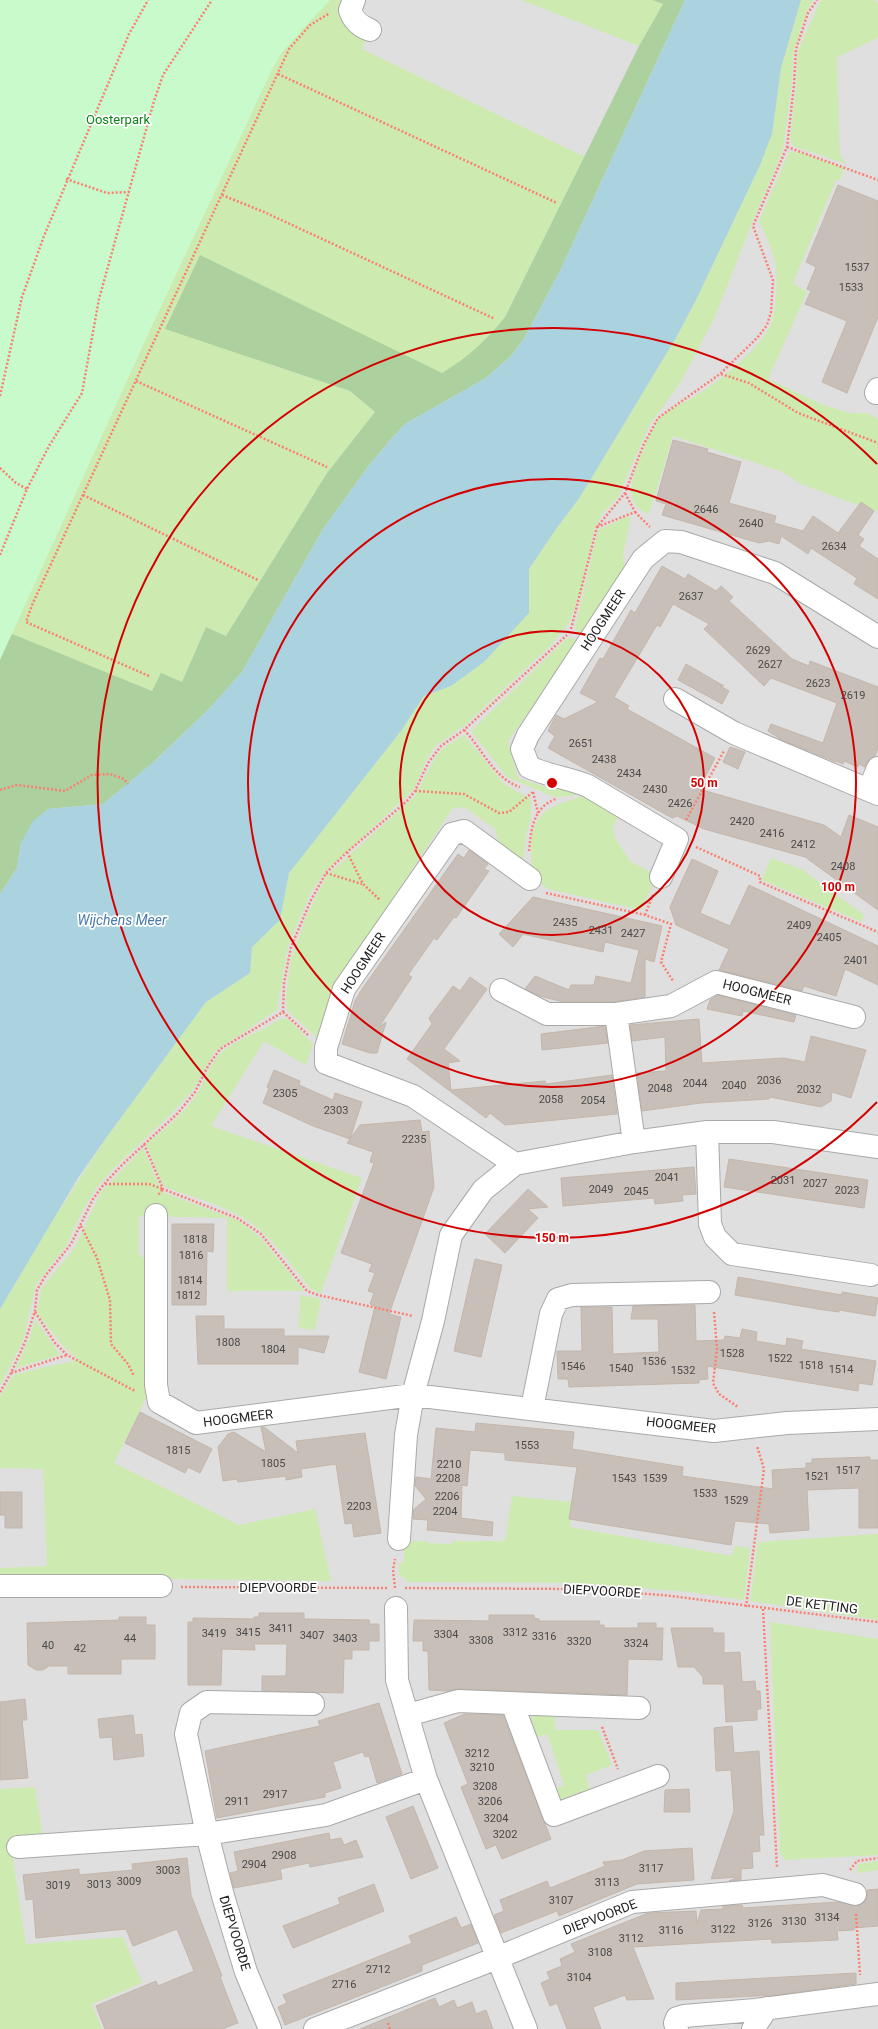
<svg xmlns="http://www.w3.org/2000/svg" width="878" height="2029" viewBox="0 0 878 2029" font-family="Roboto,sans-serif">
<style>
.residential{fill:#e0dfdf}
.grass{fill:#cdebb0}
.forest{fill:#add19e}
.park{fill:#c8facc}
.water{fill:#aad3df}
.building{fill:#c7bfb8;stroke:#c4b6ab}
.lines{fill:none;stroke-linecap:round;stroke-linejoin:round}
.minor-casing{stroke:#a9a9a9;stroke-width:24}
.path{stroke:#fa8072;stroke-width:2.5;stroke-dasharray:2 2;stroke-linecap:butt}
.minor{stroke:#fff;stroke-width:22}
.ring{fill:none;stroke:#d40000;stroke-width:2}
.labels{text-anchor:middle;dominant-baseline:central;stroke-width:3.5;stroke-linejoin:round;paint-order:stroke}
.number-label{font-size:11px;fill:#4b4948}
.park-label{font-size:13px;fill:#0c8416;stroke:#fff}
.street-label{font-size:13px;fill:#222;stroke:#fff}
.water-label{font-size:14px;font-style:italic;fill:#4a7aab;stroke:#fff}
.centre{fill:#d40000;stroke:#fff;stroke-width:2}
.ring-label{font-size:12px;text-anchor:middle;font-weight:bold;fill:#d40000;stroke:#fff;stroke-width:3.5;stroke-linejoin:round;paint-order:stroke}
</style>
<rect width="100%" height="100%" fill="#f2efe9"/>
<path class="residential" d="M0,0h878v2029h-878z"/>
<path class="grass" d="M327,0h21l20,34 -6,15 223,108 -80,160c-18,23 -38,41 -63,57l-242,-119 -34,74 184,62 25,21 -48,61 -101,163 -20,-9 -24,55 -30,9 -143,-58 161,-349 111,-233z
M521,0h131l11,4 -24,42z
M801,0h12l-6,10 -13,40 -2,32 -9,67 -8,21 -23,53 -38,96 -35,66 -29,39 -32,73 -16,17 -8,16 -12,58 -13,35 -19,23 -86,80 -29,20 -10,17 -10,24 -5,6 -86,80 -13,19 -23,54 -11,64 -63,42 -20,37 -23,25 -60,57 -14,16 -12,19 -19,40 -30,38 -13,57 -23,45v-77l53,-89 53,-82 100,-136 44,-29 2,-26 28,-27 9,-47 112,-142 23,-35 27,-10 33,-24 45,-49v-44l27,-40 24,-32 97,-161 20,-38 63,-133 12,-31 9,-66z
M821,0h53l4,3v35l-41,19 3,98 6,9 -53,-18 -3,-7 6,-53 2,-36z
M789,152h9l46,16 -4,12h-4l-43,103 14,9 -39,87 53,25 28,9h19l10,6v90l-2,3 -75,-28 -18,-12 -110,-36 -24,78c-11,-3 -18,-12 -18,-24 0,-14 19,-59 28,-71 5,-7 24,-16 33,-21 23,-14 69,-49 79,-74 6,-16 8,-53 2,-69 -3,-12 -9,-23 -14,-34z
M626,517h5l-8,38 3,18 -42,62 -6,-3 -3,-5 23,-97z
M571,637l9,5 -45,69 -7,2 -20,28 10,37 33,11 11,-6 18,8 -8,5 -18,1 -47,-20 -36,-46 94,-91z
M464,735l40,49 27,15v19l-4,13 -4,29 -24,-16 -4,-15 -31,-22 -12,2 -80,121 -54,109 -31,-29 -1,-15 5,-36 16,-44 20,-40 87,-78 20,-37 8,-11z
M587,791l33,22 -7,13 2,12 15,23 27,15 -16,34 -93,-21 -16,-12c0,-30 -8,-58 25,-72 12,-6 20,-4 30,-14z
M771,858l30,11 63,46 -2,7 -100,-42z
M280,1019h8l25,25 -7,21 -42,-24 -53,85 151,52 -41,115 -9,-3c-20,-23 -39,-53 -64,-69 -25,-17 -58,-24 -85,-35l-17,-42c18,-14 35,-28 49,-47 10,-13 13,-33 26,-44 18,-15 40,-21 59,-34z
M143,1148l19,44 77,29 21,16 44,54h-77v-73l-88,-2 -1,37 11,10v129l-35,71 125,62 76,-16 16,72 -151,-2 -180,1v-12l47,-2 -4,-97 -43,-1v-72l14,-21 22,-6 42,-9 -17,-16 -24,-31 4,-24 34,-42 26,-55z
M300,1295l21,4 -6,31 -16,-2z
M35,1319l25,36 -44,13 14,-31z
M512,1496l61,6 -3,25 162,29 3,-10 15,2 -6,52 -55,-8 -114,-9 -168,-1 -2,-4 -6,-2v-11l5,-4v-20h23v2l25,1 1,-3h52z
M878,1534v86l-128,-19 8,-59z
M770,1622l108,17v216l-93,5 -5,-7z
M555,1714v16h43l14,35 -26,10 5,19 -29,10 -12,-13 14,-6 -17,-51 -15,5 -5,-19 8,-4z
M35,1787l9,55 -33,5 15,97 97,-7 19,46 -50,21 10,25h-102v-240z
M878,1861v9l-21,3 1,-9z"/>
<path class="forest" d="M652,0h33l-124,269 -36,68 -13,18 -26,23 -81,46 -13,14 -22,26 -47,65 -81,143 -33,37 -67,64 -39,31 -55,5 -27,34 -4,25 -17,26v-349l281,-494 -111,233 -160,349 142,58 9,-18 21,9 24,-55 20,9 101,-163 48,-61 -25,-21 -185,-62 35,-74 242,118c25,-15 45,-33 63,-56l134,-271 24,-42z"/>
<path class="park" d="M0,0h330l-48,52 -10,18 -122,260 -150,330z"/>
<path class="water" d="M685,0h116l-20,68 -9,66 -12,31 -63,133 -20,38 -97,161 -24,32 -27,40v44l-45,49 -33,24 -27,10 -23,35 -112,142 -9,47 -28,27 -2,26 -44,29 -100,136 -28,40 -78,131v-415l17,-26 4,-25 12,-22 15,-12 55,-5 55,-46 51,-49 33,-37 81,-143 47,-65 22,-26 13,-14 81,-46 26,-23 13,-18 36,-68z"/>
<path class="building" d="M838,185l40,16v116l-31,76 -25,-11 25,-61 -42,-17 6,-13 -4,-2 9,-22 -10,-5z
M673,440l35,9 -1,3 34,10 -12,41 47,13 -2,7 29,8 10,-15 25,17 23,-31 13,9 -16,24 6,4 -5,7 19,13v40l-24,-15 3,-6 -46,-30 -3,6 -27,-18 -2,8 -10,-3 -10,2 -97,-28 4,-11 -10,-3z
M662,566l23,13 3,-5 28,17 5,-5 12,11 -4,4 63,58 17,7 1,-5 68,26v61l-3,8 -5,2 -5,9 -6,-3 -1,3 -14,-6 -1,3 -7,-3v1l-54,-22 -14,-9 3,-7 52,19 14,-40 -66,-25 -7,8 -60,-57 5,-5 -36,-20 -13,23 -3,-2 -43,72 15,9 -2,3 88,49 -16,31 125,36 17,12 8,-22 29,12v83l-73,-53 -101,-28 -27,-13 -5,2 -124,-70 7,-12 -7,-5 8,-16 8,4 34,-17 -18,-9 20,-35 3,1 28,-49 4,3z
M686,664l38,22h-4l9,5 -7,13 -44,-24z
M730,747l15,5 -7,17 -15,-7z
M469,850l19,14 -4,5 5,2 -33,47 -2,-1 -17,23 -3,-2 -26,37 4,2 -33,50 7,-5 -9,31h-7l-28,-9 13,-43 7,-12 96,-135 6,4z
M692,859l26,12 -18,42 30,13 19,-41 129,61v39l-33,-16 -9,27 -32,-10 -2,5 -83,-21 10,-21 -53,-24 -6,-18z
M533,897l129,29 -8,36 -9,-3v38l-30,5h-52l-23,-6 -15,-7 10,-13 34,14 2,-5h23l2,-9 35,7 8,-33 -34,-8 -2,10 -80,-18 -10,13 -14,-13z
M470,977l17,12 -43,60 16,12 -12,2 3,27 94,-9 1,3 66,-9 5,39 -112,11 -15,-12 -4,5 -79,-59 25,-35 -3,-6 24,-32 7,5z
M718,995l78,20 -2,7 -51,-11 -1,5 -35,-7 3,-9z
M699,1019l3,44 82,-5 21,4 6,-26 55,14 -15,48 -19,-6 -1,9 -10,6 -51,-10 -1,2 -68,4 -59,8 -5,-38 29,-2 -1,-34 -33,4 -2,-16z
M605,1026l3,17 -66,7 -1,-16z
M274,1070l26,11 -1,4 34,15 2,-7 27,9 -12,37 -37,-13 -50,-23 6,-15 -2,-1z
M420,1120l2,12 7,-1 5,56 -45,127 12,3 -15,62 -27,-7 16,-66 -5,-2 4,-11 -6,-2 7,-18 -6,-2 3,-7 -31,-11 33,-90 -4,-1 3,-10 -26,-9 13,-18z
M729,1159l139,21 -4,28 -140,-21z
M694,1167l2,27 -14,1 1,6 -28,3 -1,-6 -91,8 -2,-28z
M528,1189l20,18 -20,2 10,9 -33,35 -20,-19z
M172,1224h42l-1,28 -6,-1 -1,54h-34z
M475,1259l27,6 -21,92 -27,-6z
M738,1277l104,18v-3l36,6 -3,18 -36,-6v2l-15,-2 -89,-15z
M695,1305l1,36 28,-1 1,-4 15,2 2,-9 15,3 -1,9 30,5 1,-8 16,3 -2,8 75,12 -4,24 -13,-2 -1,8 -151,-25 1,13 -9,1v3l-130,4 -1,-8h-10l-1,-28h25l-1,-44h31l1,47 46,-2 -1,-33h-27l2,-13z
M196,1316h28v13h60v7h45l-5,17 -26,-6v17h-100z
M140,1412l72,37 -12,24 -12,-6 -3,6 -60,-30z
M476,1423l98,9 -2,17 111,18 -1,9 91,13 -1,-19 34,-2v-5h6v-4l58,-2v3h8v68h-19v-40l-52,2 2,40 -39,3 -1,-9 -34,-3 -4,24 -162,-26 8,-52 -72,-7v-7l-35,-3 -3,36 -5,-1 -1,33 32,4 -1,14 -65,-6 1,-10 -15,-1v-9l13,-11 -11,-13 1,-9 15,2 5,-51 39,4z
M261,1427h3l34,26 -2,-12 69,-8 16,100 -27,4 -2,-14 -7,1 -9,-60 -35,5 1,8 -16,3v-4l-48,6 -1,-3 -14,2 -5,-34 10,-13 6,-2 32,20z
M0,1492h22v36h-17v-13h-5z
M259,1613h45v6l65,1 1,4h9v17h-10v9h-17v9h-8l-1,34 -81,-2v-15h24l1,-32h-33l1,6 -33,-1 -1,36h-33v-63h5v-4l61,1v-2h5z
M489,1615h45v3l5,1v2h61l-1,4h5v3h34v-5h18v5h7l-1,32 -34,-1 -1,36 -169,-6 -10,2 -19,-1 -1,-39h-5v-10h-10l1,-21 75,1z
M119,1617h27v8h9v34h-34v15h-53v-8h-19l-6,4h-7l-8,-5 -1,-42 92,-3z
M671,1628h42v5h11v20l16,-1 2,30 13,-1 1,10h4l1,18h-4v11l-31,2 -2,-38h-21v-7l-9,-10h-16z
M25,1699l2,21h-5l6,58 -28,2v-78z
M379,1703l23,71 -25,9 -8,-27 -4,1 -2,-5 -30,10 8,26 -16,5v4l-108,21 -12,-67 115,-25 -2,-5z
M465,1714l38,1 48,124 -49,20 -6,-14 -10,4 -25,-62 7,-3 -24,-61z
M133,1715l2,20 7,-1 2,22 -30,4 -2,-23 -12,1 -2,-19z
M732,1726l2,27 25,-2 5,84h-5l1,16 -8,1 1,16 -12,1v11l-12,1 9,-4 -27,2 23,-68 -3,-41 -15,1 -2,-43z
M689,1789l1,23h-26l1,-22z
M413,1806l25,62 -27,11 -25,-62z
M329,1833l1,7 11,-2 3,7 12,-5 7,17 -53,10 -1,-4 -29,6 2,10 -48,9 -4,-15 8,-2 -4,-19z
M692,1848l2,32 -57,4 -78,32 -2,-5 -56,22 -7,-18 10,-4 -4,-11 47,-19 3,7 55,-22 -2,-4 19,-2 22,-9z
M187,1858l4,37 31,81 -2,1 18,46 -16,6h-117l-9,-23 60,-25 2,5 36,-15 -17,-42 -44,17 -7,-17 -90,9 -3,-39 -7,1 -3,-25 56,-6v6l54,-5 -1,-6z
M374,1884l10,27 -91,37 -10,-22 57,-22 -2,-6z
M878,1889v37l-24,2v2l-17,1 1,9 -66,3 -1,-4 -138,8 21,52 -27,1 -2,-5 -32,12 8,22h-34l-10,-26 -7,3 -9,-23 9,-4 -3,-7 15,-6 -2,-7 15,-7 -4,-8 77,-31 48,-2 1,13 4,-14 22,-1v-3l19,-1 1,3 95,-6 20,4 5,-3 4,-5v-8z
M456,1917l5,11 10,-4 7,19 -56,22v6l-137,54 -7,-18 9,-4 -4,-8 129,-52 -3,-7z
M856,1973v11l-80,11 -100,5v-17z
M435,1998l4,9 15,-7 3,8 15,-6 4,12 10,-4 7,19h-133z"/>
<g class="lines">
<g class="minor-casing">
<path id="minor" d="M354,0l-4,10c3,10 9,16 20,20
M876,393l2,-4
M675,699l59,34 144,61
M869,790l9,-22
M661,877l16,-38 -89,-53c-19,-8 -40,-10 -59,-19l-7,-18 6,-14 115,-176 22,-18 16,1 94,31 103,64
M501,990l46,24h69l55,-8 45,-24 138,35
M616,1014l18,128
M707,1132l3,92 5,13 17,17 139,21
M515,1164l-102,-68 -87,-33v-15l18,-59 108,-155 12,-3 66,48
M156,1215v170l3,17 37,21 217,-28 301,36 73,-8 91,-4
M532,1408l19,-94 7,-15 14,-4 137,-3
M399,1539l7,-104 7,-40 20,-74 18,-86 32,-45 32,-26 119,-22 73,-10h66l105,15
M0,1586h161
M396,1608l1,72 29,99 100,250
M512,1703l42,112 104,-39
M408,1715l50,-14 181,7
M18,1847l189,-13 119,-19 100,-36
M270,2029l-24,-57 -23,-76 -16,-62 -21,-100 5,-21 16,-11 106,2
M315,2029l182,-71 135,-56 191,-17 32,9
M677,2029l-2,-6 2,-5 7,-2 71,-6 123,-16
M753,2029l14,-21"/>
</g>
<path class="path" d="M278,74l279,129
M787,147l91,33
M66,179l41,14 23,-1
M222,195l42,17 231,107
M721,374l28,9 49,30 80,30
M136,381l191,86
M0,396l22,-99 22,-61 85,-202 19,-34
M0,468l16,15 11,6
M83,495l175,85
M635,512l15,15
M597,527l38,-15 -10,-19
M0,555l27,-66 22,-43 33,-53 17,-94 55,-198 9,-26 49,-75
M571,629l26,-102 28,-34 18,-47 15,-28 62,-44 38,-37 9,-12 4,-13 2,-32 -20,-54 34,-79 7,-62 2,-36 12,-36 9,-13
M149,676l-123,-54 7,-19 256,-554 21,-24 20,-12
M464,730c18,18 30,49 56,57
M0,790l17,-5 48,6 27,-16 18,-1 14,5 4,5
M415,791l49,3 35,19 10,-1 24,-20
M533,792l5,21
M686,820l38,-69
M696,847l64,29v6l16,7 102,43
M529,851c2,-21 4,-44 27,-52
M347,852l16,32 17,16
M326,873l36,11
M546,893l99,22 26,9 -10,38 12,19
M645,915l8,-20
M283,1012l25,23
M144,1144l19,45 74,29 24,16 46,57 11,4 95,21
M105,1184h44l14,5 -5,6
M81,1226l16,32 13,42 1,44 17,20 6,12
M35,1312l20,31 12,12 68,36
M714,1312l3,37 -4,34 6,11 19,13
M11,1373l56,-18
M0,1392l11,-19 14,-31 10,-31 2,-21 9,-15 25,-31 22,-45 11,-15 19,-20 55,-51 17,-21 13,-26 12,-17 63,-37 1,-29 7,-36 20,-47 15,-27 21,-21 59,-50 9,-11 13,-28 13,-17 23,-16 103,-95
M181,1587l207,1
M395,1588l-2,-18 2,-11
M405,1588l170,1 87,6 216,27
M746,1607l18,-138 -7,-23
M763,1609l14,259
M602,1727l16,42
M850,1870l7,-9 21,-3
M856,1914l4,61
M388,2023l2,6"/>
<use href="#minor" class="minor"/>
</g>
<g class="ring">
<circle cx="552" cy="783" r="152"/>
<circle cx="552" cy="783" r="304"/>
<path d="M877 1102A455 455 0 1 1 877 464"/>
</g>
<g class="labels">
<g class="number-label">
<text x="857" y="267">1537</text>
<text x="851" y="287">1533</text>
<text x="706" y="509">2646</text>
<text x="751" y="523">2640</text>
<text x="834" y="546">2634</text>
<text x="691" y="596">2637</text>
<text x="758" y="650">2629</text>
<text x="770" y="664">2627</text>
<text x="818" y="683">2623</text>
<text x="853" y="695">2619</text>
<text x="581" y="743">2651</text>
<text x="604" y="759">2438</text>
<text x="629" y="773">2434</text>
<text x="655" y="789">2430</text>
<text x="680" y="803">2426</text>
<text x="742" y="821">2420</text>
<text x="772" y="833">2416</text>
<text x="803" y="844">2412</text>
<text x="843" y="866">2408</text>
<text x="565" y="922">2435</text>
<text x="799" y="925">2409</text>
<text x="601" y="930">2431</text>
<text x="633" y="933">2427</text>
<text x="829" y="937">2405</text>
<text x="856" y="960">2401</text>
<text x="769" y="1080">2036</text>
<text x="695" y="1083">2044</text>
<text x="734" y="1085">2040</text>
<text x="660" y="1088">2048</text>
<text x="809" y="1089">2032</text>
<text x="285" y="1093">2305</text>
<text x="551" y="1099">2058</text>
<text x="593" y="1100">2054</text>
<text x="336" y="1110">2303</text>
<text x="414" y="1139">2235</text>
<text x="667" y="1177">2041</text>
<text x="783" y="1180">2031</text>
<text x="815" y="1183">2027</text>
<text x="601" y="1189">2049</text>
<text x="847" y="1190">2023</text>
<text x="636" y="1191">2045</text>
<text x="195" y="1239">1818</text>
<text x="191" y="1255">1816</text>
<text x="190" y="1280">1814</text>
<text x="188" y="1295">1812</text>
<text x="228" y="1342">1808</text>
<text x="273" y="1349">1804</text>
<text x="732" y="1353">1528</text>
<text x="780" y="1358">1522</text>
<text x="654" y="1361">1536</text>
<text x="811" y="1365">1518</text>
<text x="573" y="1366">1546</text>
<text x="621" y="1368">1540</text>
<text x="841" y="1369">1514</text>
<text x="683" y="1370">1532</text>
<text x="527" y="1445">1553</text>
<text x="178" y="1450">1815</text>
<text x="273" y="1463">1805</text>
<text x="449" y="1464">2210</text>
<text x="848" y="1470">1517</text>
<text x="817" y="1476">1521</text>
<text x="448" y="1478">2208</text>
<text x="624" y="1478">1543</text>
<text x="655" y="1478">1539</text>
<text x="705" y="1493">1533</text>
<text x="447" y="1496">2206</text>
<text x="736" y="1500">1529</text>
<text x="359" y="1506">2203</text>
<text x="445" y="1511">2204</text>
<text x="281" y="1628">3411</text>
<text x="248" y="1632">3415</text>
<text x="515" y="1632">3312</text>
<text x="214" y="1633">3419</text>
<text x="446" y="1634">3304</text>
<text x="312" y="1635">3407</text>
<text x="544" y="1636">3316</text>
<text x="130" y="1638">44</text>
<text x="345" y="1638">3403</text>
<text x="481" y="1640">3308</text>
<text x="579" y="1641">3320</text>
<text x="636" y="1643">3324</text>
<text x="48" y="1645">40</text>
<text x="80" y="1648">42</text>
<text x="477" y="1753">3212</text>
<text x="482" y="1767">3210</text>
<text x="485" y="1786">3208</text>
<text x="275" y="1794">2917</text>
<text x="237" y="1801">2911</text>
<text x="490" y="1801">3206</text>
<text x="496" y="1818">3204</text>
<text x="505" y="1834">3202</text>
<text x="284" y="1855">2908</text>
<text x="254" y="1864">2904</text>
<text x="651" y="1868">3117</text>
<text x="168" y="1870">3003</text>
<text x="129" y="1881">3009</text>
<text x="607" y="1882">3113</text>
<text x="99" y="1884">3013</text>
<text x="58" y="1885">3019</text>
<text x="561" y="1900">3107</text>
<text x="827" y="1917">3134</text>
<text x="794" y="1921">3130</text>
<text x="760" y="1923">3126</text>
<text x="723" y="1929">3122</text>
<text x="671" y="1930">3116</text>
<text x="631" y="1938">3112</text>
<text x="600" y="1952">3108</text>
<text x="378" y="1969">2712</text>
<text x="579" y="1977">3104</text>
<text x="344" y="1984">2716</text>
</g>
<g class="park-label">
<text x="118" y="119">Oosterpark</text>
</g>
<g class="street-label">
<text transform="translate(603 620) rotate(-57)">HOOGMEER</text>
<text transform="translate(363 963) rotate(-57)">HOOGMEER</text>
<text transform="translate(757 992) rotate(14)">HOOGMEER</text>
<text transform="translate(238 1418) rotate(-7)">HOOGMEER</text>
<text transform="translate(681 1425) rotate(6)">HOOGMEER</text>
<text x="278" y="1587">DIEPVOORDE</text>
<text transform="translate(602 1591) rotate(3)">DIEPVOORDE</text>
<text transform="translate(822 1605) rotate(7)">DE KETTING</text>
<text transform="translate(600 1917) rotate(-21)">DIEPVOORDE</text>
<text transform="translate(235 1933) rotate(73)">DIEPVOORDE</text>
</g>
<g class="water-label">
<text x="122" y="920">Wijchens Meer</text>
</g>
</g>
<circle cx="552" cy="783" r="6" class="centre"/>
<g class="ring-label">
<text x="704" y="787">50 m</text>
<text x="838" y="891">100 m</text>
<text x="552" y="1242">150 m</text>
</g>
</svg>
